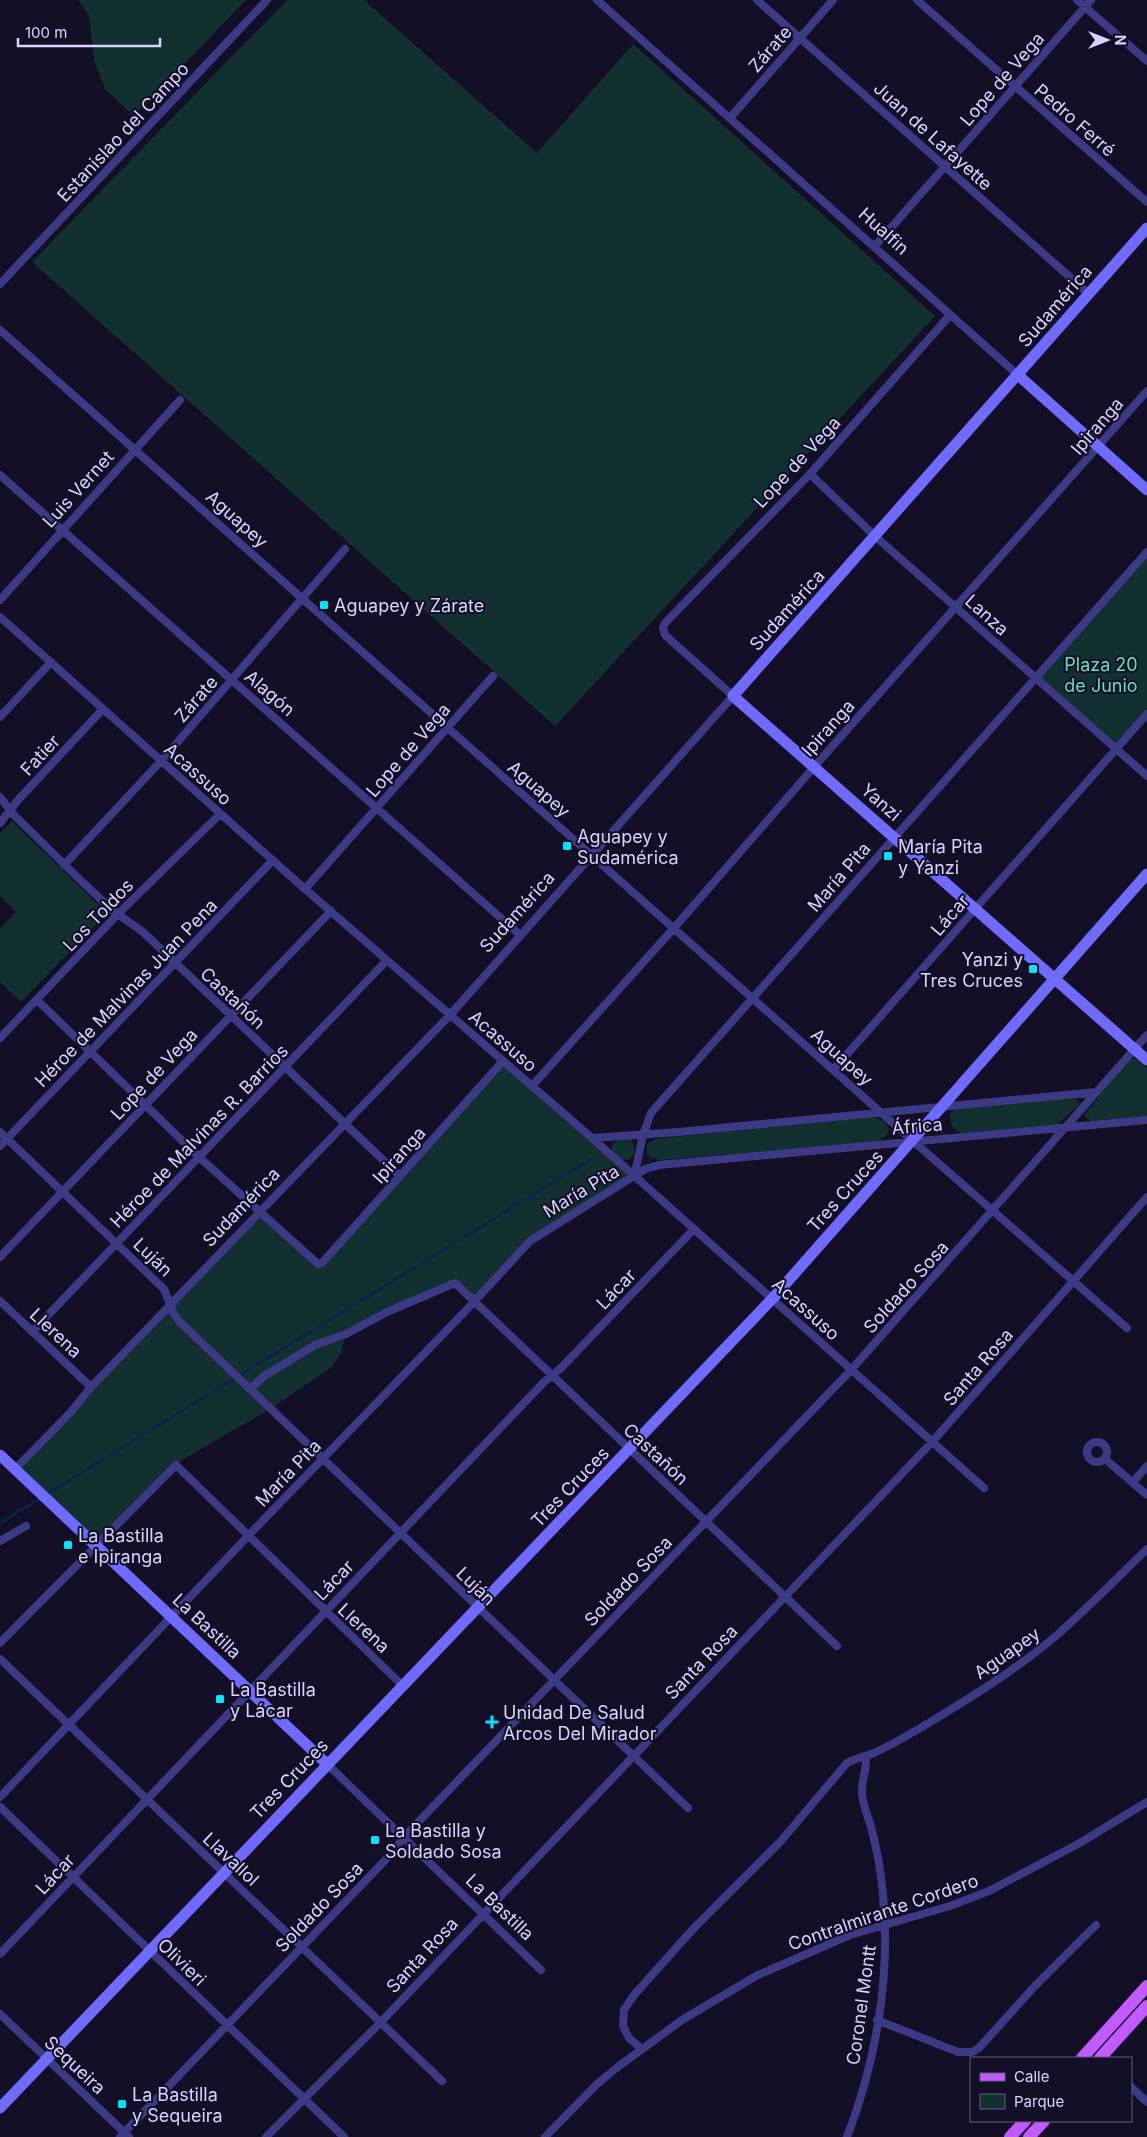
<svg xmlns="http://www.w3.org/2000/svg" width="1147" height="2137" viewBox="0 0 1147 2137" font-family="Inter,sans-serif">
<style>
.green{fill:#12302f}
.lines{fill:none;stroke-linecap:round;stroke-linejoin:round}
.stream{stroke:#0c2248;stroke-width:3}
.street{stroke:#3d3a85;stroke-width:8}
.secondary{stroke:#6f6bff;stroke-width:11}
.primary{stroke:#c25bff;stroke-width:12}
.poi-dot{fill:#00e5ff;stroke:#130f26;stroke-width:2}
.labels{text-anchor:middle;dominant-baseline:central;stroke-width:4;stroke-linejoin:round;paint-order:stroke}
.street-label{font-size:18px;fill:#d9d4ff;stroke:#130f26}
.poi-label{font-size:18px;fill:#d9d4ff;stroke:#130f26;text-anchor:start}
.park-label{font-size:18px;fill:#5fe0c0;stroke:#130f26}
</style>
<rect width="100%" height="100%" fill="#130f26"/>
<path class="green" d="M78,0h168l-112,116 -29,-27 -11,-29 -5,-45z
M287,0h77l173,153 96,-109 302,272 -380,410 -523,-464z
M1147,552v162l-32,35 -80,-71z
M12,821l95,92 -86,89 -21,-20v-53l16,-17 -16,-16v-63z
M1135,1058l12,10v48l-55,5 -6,-3 -1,-4 44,-55z
M503,1061l131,116 -97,58 -63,67 -20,-19 -108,51 -6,21 -9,13 -61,41 -88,51 -87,85 -80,-76 246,-257 57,52z
M1075,1098l4,3v4l-21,19 -97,9c-9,-5 -13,-10 -10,-20l6,-6z
M873,1117l11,4 5,8 -3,7 -9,6 -217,18 -9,-2 -4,-4v-10l8,-5z
M617,1139h14c4,6 5,15 -1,20l-8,2 -10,-10v-6z"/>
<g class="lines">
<path class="stream" d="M0,1523l591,-364"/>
<path class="street" d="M597,0l421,375
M757,0l332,294
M917,0l230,202
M1077,0l70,61
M730,118l103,-118
M875,246l216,-246
M0,284l267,-284
M0,330l913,811 214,187
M810,474l66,63 271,239
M0,475l519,459
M0,600l180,-200
M0,617l305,272 287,249 392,350
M0,717l51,-55
M0,797l14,18 58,57 40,38 31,22 257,244
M0,823l18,-23 85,-91
M64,865l98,-105 183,-211
M305,889l188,-213
M37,1000l162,157 119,107 4,-1 181,-202
M0,1038l118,-124 102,-100
M834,1069l313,-355
M532,1086l142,-158 140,-161 333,-376
M0,1132l164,157 9,23 6,9 509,487
M592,1138l87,-6 418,-40
M0,1146l273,-286
M634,1177l9,-42 8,-22 496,-561
M0,1257l331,-346
M0,1301l91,86
M32,1332l355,-372
M250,1389l14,-13 51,-31 31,-11 41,-22 68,-29 382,363
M1087 1452a10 10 0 1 1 20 0a10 10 0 1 1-20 0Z
M1105,1459l42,36
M15,1469l55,-56 21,-26 359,-372 283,-319 -68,-61 -2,-8 3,-5 144,-148 140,-159
M1133,1482l14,-16
M0,1541l26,-15
M0,1643l176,-178 226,220
M0,1659l442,422
M327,1764l214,206
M0,1797l248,-261 226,-234 56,-61 115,-72 14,-4 488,-45
M0,1807l344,330
M0,1954l544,-572 17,-14 132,-138
M0,2014l129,123
M877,2020l81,32h14l7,-4 54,-60 63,-63
M642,2049l-13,-11 -6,-12 1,-16 10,-15 60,-67 87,-87 65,-77c8,-6 19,-7 28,-11 18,-8 36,-19 53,-29 43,-26 85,-52 123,-83 34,-29 65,-61 97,-92
M1131,2087l16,15
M120,2137l272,-284 11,-15 448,-468 296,-335
M266,2137l115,-115 552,-581 214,-244
M545,2137l52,-53 22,-18 63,-46 74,-44 94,-41 100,-29 39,-15 89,-47 69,-42
M847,2137c29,-75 44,-162 36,-242 -2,-23 -6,-46 -12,-68 -3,-11 -8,-21 -9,-33 -1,-13 5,-24 4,-37"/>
<path class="secondary" d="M1147,228l-414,468 414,364
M1018,375l129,115
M0,1455l327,309
M0,2108l773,-810 374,-424"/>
<path class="primary" d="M1082,2058l65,-72
M1100,2058l47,-52
M1010,2137l15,-16
M1029,2137l15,-16"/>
</g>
<g class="poi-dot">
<rect x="319" y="600" width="10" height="10" rx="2.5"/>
<rect x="562" y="841" width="10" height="10" rx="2.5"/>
<rect x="883" y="851" width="10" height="10" rx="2.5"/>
<rect x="1028" y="964" width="10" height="10" rx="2.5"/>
<rect x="63" y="1540" width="10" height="10" rx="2.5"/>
<rect x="215" y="1694" width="10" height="10" rx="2.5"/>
<path d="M489.5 1714.5h5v5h5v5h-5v5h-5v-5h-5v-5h5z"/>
<rect x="370" y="1835" width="10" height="10" rx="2.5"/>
<rect x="117" y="2099" width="10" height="10" rx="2.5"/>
</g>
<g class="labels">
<g class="street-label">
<text transform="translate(770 49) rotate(-49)">Zárate</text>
<text transform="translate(1002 79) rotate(-49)">Lope de Vega</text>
<text transform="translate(1075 120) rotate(41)">Pedro Ferré</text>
<text transform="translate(123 132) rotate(-47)">Estanislao del Campo</text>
<text transform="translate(933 136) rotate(42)">Juan de Lafayette</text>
<text transform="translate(884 231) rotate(42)">Hualfin</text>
<text transform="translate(1055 306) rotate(-49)">Sudamérica</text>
<text transform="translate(1097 426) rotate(-49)">Ipiranga</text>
<text transform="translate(797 462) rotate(-47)">Lope de Vega</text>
<text transform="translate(78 489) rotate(-48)">Luis Vernet</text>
<text transform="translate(237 519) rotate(42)">Aguapey</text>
<text transform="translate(787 610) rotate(-48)">Sudamérica</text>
<text transform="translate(987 615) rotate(42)">Lanza</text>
<text transform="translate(270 693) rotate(41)">Alagón</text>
<text transform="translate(196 699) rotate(-49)">Zárate</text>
<text transform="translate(828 728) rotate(-48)">Ipiranga</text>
<text transform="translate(408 750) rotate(-49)">Lope de Vega</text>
<text transform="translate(40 755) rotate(-47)">Fatier</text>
<text transform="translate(198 774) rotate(42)">Acassuso</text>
<text transform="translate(539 789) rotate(41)">Aguapey</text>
<text transform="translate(881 802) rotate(41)">Yanzi</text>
<text transform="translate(839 877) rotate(-49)">María Pita</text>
<text transform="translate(517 912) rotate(-48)">Sudamérica</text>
<text transform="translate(98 915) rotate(-46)">Los Toldos</text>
<text transform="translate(950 915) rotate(-49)">Lácar</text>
<text transform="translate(126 993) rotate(-46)">Héroe de Malvinas Juan Pena</text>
<text transform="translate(233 998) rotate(43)">Castañón</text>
<text transform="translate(503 1041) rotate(41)">Acassuso</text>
<text transform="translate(842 1057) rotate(42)">Aguapey</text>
<text transform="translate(154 1074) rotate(-47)">Lope de Vega</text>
<text transform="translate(917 1126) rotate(-5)">África</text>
<text transform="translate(199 1136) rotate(-46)">Héroe de Malvinas R. Barrios</text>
<text transform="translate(399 1155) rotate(-48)">Ipiranga</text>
<text transform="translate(581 1191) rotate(-31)">María Pita</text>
<text transform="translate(845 1191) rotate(-48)">Tres Cruces</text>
<text transform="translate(241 1207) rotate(-46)">Sudamérica</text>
<text transform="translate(153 1257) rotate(44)">Luján</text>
<text transform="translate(906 1287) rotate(-48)">Soldado Sosa</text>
<text transform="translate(616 1289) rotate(-46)">Lácar</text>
<text transform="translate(806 1309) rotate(42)">Acassuso</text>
<text transform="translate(56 1333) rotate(43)">Llerena</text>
<text transform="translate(978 1367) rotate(-49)">Santa Rosa</text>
<text transform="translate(656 1454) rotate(43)">Castañón</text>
<text transform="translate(288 1473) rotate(-46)">María Pita</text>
<text transform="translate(570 1487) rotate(-46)">Tres Cruces</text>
<text transform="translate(334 1580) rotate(-46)">Lácar</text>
<text transform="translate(628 1581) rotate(-46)">Soldado Sosa</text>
<text transform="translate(476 1586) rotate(44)">Luján</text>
<text transform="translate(207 1626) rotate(43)">La Bastilla</text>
<text transform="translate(364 1628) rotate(43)">Llerena</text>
<text transform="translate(1007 1653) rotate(-35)">Aguapey</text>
<text transform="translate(701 1662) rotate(-46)">Santa Rosa</text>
<text transform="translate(289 1779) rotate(-46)">Tres Cruces</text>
<text transform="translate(231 1859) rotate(43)">Llavallol</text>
<text transform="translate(55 1874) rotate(-47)">Lácar</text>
<text transform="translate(319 1907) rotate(-46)">Soldado Sosa</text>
<text transform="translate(500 1907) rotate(44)">La Bastilla</text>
<text transform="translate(883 1912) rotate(-19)">Contralmirante Cordero</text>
<text transform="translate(422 1955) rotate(-47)">Santa Rosa</text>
<text transform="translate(182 1962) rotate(44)">Olivieri</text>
<text transform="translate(861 2005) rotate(-82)">Coronel Montt</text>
<text transform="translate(75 2065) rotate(43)">Sequeira</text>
</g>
<g class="poi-label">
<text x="334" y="605">Aguapey y Zárate</text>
<text x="577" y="836">Aguapey y<tspan x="577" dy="21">Sudamérica</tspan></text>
<text x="898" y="846">María Pita<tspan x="898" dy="21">y Yanzi</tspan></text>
<text x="1023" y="959" text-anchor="end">Yanzi y<tspan x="1023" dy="21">Tres Cruces</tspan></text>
<text x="78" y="1535">La Bastilla<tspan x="78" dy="21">e Ipiranga</tspan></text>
<text x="230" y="1689">La Bastilla<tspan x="230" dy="21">y Lácar</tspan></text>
<text x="503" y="1712">Unidad De Salud<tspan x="503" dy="21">Arcos Del Mirador</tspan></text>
<text x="385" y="1830">La Bastilla y<tspan x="385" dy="21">Soldado Sosa</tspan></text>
<text x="132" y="2094">La Bastilla<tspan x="132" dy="21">y Sequeira</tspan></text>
</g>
<g class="park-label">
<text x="1101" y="664">Plaza 20<tspan x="1101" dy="21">de Junio</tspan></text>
</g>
</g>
<rect x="970" y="2057" width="162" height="65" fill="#130f26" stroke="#625e7d"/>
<rect x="980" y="2073" width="25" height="8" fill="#c25bff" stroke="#625e7d"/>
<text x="1014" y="2082" font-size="15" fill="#d9d4ff">Calle</text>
<rect x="980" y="2094" width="25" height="15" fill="#12302f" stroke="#625e7d"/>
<text x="1014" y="2107" font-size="15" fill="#d9d4ff">Parque</text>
<g transform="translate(1107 40) rotate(90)" stroke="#130f26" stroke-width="4" paint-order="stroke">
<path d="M0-4L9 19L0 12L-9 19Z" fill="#d9d4ff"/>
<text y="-8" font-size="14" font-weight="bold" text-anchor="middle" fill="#d9d4ff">N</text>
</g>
<path d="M18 38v8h142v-8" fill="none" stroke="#d9d4ff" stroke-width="2.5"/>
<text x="25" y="38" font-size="15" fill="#d9d4ff" stroke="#130f26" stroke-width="4" paint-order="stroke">100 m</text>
</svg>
